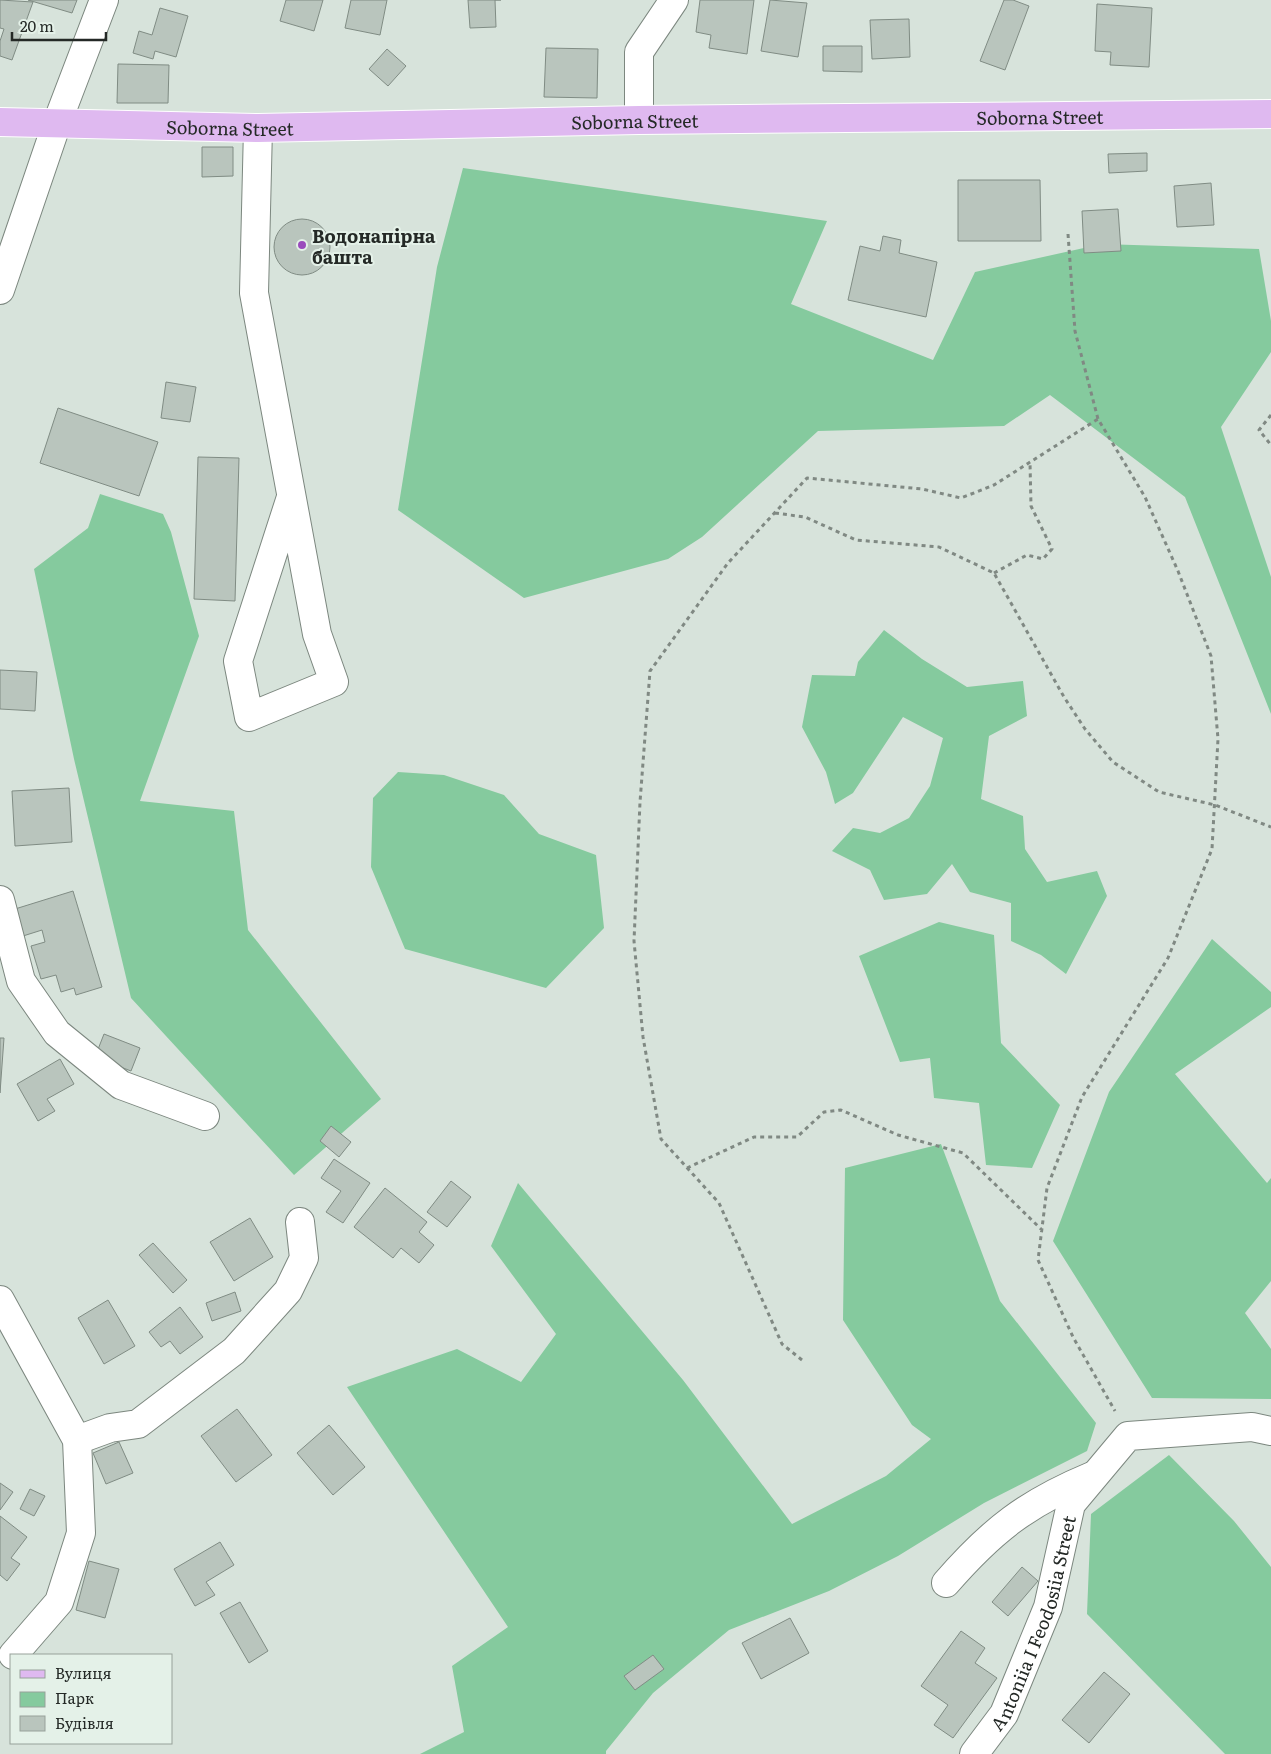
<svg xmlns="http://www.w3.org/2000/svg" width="1271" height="1754" viewBox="0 0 1271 1754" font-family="Literata,serif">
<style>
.green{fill:#85ca9e}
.building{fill:#b9c5bd;stroke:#808c84}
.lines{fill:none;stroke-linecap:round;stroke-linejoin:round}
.minor-casing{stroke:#7c877f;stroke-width:30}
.major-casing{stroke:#fff;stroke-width:30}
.path{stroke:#808983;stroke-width:3;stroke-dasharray:4 4;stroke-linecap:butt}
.minor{stroke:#fff;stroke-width:28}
.major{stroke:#dfb9f0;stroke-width:28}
.poi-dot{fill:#9a4cbc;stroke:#e4f1e8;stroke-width:2}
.labels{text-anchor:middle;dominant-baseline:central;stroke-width:4;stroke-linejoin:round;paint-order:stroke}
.street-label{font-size:18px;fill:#242926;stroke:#e4f1e8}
.poi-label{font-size:18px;font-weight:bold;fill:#242926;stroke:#e4f1e8;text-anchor:start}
</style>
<rect width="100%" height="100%" fill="#d7e3db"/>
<path class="green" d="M463,168l364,53 -36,83 142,56 42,-88 127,-28 157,5 12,72v31l-50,75 50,150v137l-86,-217 -135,-102 -46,31 -186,5 -116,106 -34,22 -144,39 -126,-88 39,-243z
M100,494l63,20 8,18 28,104 -59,165 94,10 14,119 133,169 -87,76 -163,-177 -57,-239 -40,-190 54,-41z
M884,630l38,29 45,28 56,-6 4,35 -38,20 -8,63 42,17 2,33 22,33 50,-11 10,25 -41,78 -25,-19 -30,-14v-38l-41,-11 -18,-28 -25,30 -43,6 -14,-30 -38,-19 21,-23 27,5 29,-15 21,-32 13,-48 -40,-21 -50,76 -18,11 -9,-32 -24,-45 10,-52 43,1 3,-14z
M398,772l46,3 60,20 35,39 57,21 8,73 -58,60 -141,-39 -34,-82 2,-69z
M939,922l55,13 7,108 59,62 -28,63 -46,-3 -7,-62 -45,-5 -4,-40 -30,4 -41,-106z
M1212,939l59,53v15l-96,67 92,109 4,-5v103l-26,32 26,36v50l-119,-1 -99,-157 56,-149z
M941,1144l59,157 96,122 -9,28 -103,52 -86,53 -69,35 -100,39 -76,63 -47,58v3h-186l44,-22 -12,-66 56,-39 -161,-240 110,-38 64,33 35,-48 -65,-88 27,-63 165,197 109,144 94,-48 45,-37 -19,-14 -69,-105 2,-152z
M1169,1455l65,66 37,46v187h-46l-138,-140 4,-100z"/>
<path class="building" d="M0,0l33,2 -21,58 -12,-4v-15l4,-12 -4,-1z
M28,0h49l-5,13z
M286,0h37l-9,31 -34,-10z
M351,0h36l-7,35 -35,-7z
M468,0h33h-6l1,27 -26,1z
M700,0h54l-7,54 -38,-6 2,-13 -15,-3z
M770,0l37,3 -9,54 -37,-6z
M1004,0h9l16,6 -24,64 -25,-9z
M1097,4l55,4 -3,59 -39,-2 1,-13 -16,-1z
M160,8l28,8 -12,41 -21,-6 -2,8 -20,-6 6,-22 13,4z
M909,19l1,38 -38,2 -2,-39z
M823,46h39v26l-39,-1z
M546,48l52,1 -1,49 -53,-1z
M387,49l19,17 -18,20 -19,-17z
M118,64l51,1 -1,38h-51z
M202,147h31v29l-31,1z
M1147,153v18l-38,2 -1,-19z
M958,180h82l1,61h-83z
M1211,183l3,42 -37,2 -3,-41z
M1118,209l3,42 -37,2 -2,-42z
M274 247a28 28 0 1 1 56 0a28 28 0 1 1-56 0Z
M883,236l18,4 -2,13 38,9 -11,55 -78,-17 12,-54 20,5z
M166,382l30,5 -6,35 -29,-4z
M58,408l100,34 -19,54 -99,-33z
M198,457l41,1 -4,143 -41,-2z
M0,670l37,2 -2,39 -35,-2z
M69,788l3,54 -57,4 -3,-55z
M73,891l29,96 -26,8 -2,-7 -13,4 -5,-17 -15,4 -10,-33 14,-4 -3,-12 -19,6 -8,-27z
M104,1034l36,14 -9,23 -36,-14z
M0,1038h4l-4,55z
M60,1059l14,25 -27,15 8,12 -17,10 -21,-37z
M331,1126l20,16 -12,15 -19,-16z
M334,1159l36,24 -27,40 -17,-11 15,-21 -20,-13z
M451,1181l20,16 -24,30 -20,-15z
M385,1188l42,34 -8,10 15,13 -15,18 -18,-15 -8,10 -39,-31z
M250,1218l23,39 -39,24 -24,-39z
M153,1243l34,37 -14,13 -34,-38z
M235,1292l6,19 -29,10 -6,-18z
M108,1300l27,46 -31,18 -26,-46z
M180,1307l23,30 -23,17 -10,-13 -9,6 -12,-15z
M237,1409l35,46 -36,27 -35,-46z
M329,1425l36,42 -32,28 -36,-42z
M119,1442l14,31 -27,11 -13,-31z
M0,1483l13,9 -13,18z
M30,1489l15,7 -11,20 -14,-7z
M0,1516l27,21 -16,21 9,6 -13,17 -7,-6z
M220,1542l14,23 -28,17 9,13 -20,11 -21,-37z
M89,1561l30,8 -14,49 -29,-8z
M1022,1567l16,14 -30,35 -16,-14z
M240,1602l28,49 -19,12 -29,-50z
M790,1618l19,35 -48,26 -19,-36z
M961,1631l24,17 -10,15 22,15 -44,60 -19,-13 14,-20 -27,-19z
M653,1655l11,14 -29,21 -11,-14z
M1104,1672l26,22 -41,49 -27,-23z"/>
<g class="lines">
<g class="minor-casing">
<g id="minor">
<path d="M639,120v-68l35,-52"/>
<path d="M258,128l-4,165 63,341 17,48 -85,35 -11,-56 53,-164"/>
<path d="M0,290l57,-167 47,-123"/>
<path d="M0,900l21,81 36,52 64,52 84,31"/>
<path d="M0,1300l77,140 4,93 -22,69 -46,53"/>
<path d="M77,1440l33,-12 28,-4 96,-73 54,-60 16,-33 -4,-36"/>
<path d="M946,1583c46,-53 81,-80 146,-107"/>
<path id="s1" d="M974,1754l30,-40 44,-107 23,-103 57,-68 124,-9 19,4"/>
</g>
</g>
<g class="major-casing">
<g id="major">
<path id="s2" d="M0,122l258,6 381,-8 632,-6"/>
</g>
</g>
<path class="path" d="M1068,234l7,97 23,88 47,78 33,74 33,85 7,83 -6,110 -44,109 -86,139 -35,91 -9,72 35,77 42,74
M1271,415l-12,15 12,15
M775,513l30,4 51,23 83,7 55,26 70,124 21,32 28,33 46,30 56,13 56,22
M994,573l33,-18 16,4 9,-10 -21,-43 -1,-43
M687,1168l67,-31h43l27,-25 17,-2 57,25 65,18 79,77
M802,1360l-20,-16 -63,-141 -58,-64 -18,-102 -9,-96 6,-139 10,-131 78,-108 79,-85 115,11 39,9 33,-13 104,-66"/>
<use href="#minor" class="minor"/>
<use href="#major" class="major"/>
</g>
<circle class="poi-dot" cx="302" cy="245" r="5"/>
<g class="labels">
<g class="street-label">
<text stroke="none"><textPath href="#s2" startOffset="1040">Soborna Street</textPath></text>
<text stroke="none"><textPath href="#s2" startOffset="635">Soborna Street</textPath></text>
<text stroke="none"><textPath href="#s2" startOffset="230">Soborna Street</textPath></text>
<text stroke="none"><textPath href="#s1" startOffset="146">Antoniia I Feodosiia Street</textPath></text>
</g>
<g class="poi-label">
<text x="312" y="235">Водонапірна<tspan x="312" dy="21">башта</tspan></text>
</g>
</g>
<rect x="10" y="1654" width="162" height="90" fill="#e4f1e8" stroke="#97a19a"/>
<rect x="20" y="1670" width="25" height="8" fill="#dfb9f0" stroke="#97a19a"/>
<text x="55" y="1679" font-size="15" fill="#242926">Вулиця</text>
<rect x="20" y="1692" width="25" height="15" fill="#85ca9e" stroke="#97a19a"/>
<text x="55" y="1704" font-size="15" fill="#242926">Парк</text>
<rect x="20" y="1716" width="25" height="15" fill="#b9c5bd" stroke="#97a19a"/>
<text x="55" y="1729" font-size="15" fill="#242926">Будівля</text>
<path d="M12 32v8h94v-8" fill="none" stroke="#242926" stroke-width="2.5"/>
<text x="20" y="32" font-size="15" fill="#242926" stroke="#e4f1e8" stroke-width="4" paint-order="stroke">20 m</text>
</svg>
